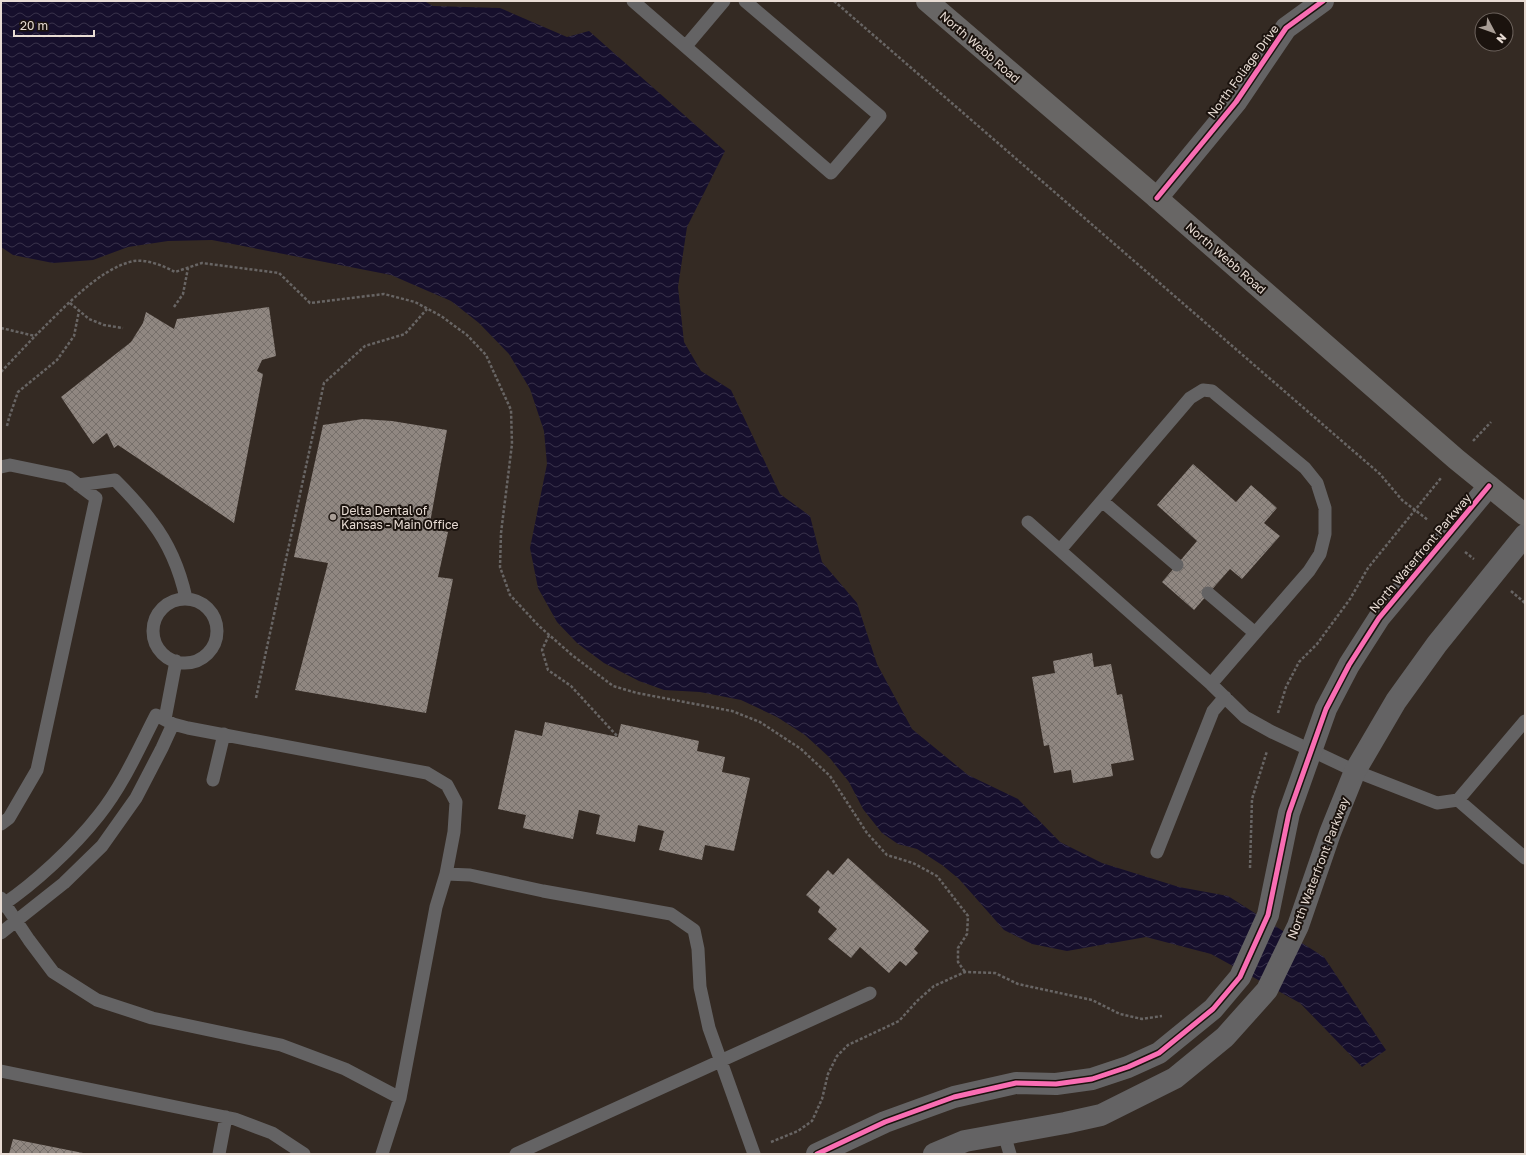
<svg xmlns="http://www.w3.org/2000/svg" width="1526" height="1155" viewBox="0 0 1526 1155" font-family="'Golos Text',sans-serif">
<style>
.water{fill:url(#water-waves)}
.building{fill:url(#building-cross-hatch)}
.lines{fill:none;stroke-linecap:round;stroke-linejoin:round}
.path{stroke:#686564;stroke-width:2.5;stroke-dasharray:3 2;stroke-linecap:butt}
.lane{stroke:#646364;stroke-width:13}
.street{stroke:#646364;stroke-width:22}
.secondary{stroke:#686665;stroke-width:22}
.cycleway-casing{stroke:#1b130e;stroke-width:8}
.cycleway{stroke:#f96db3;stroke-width:5}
.poi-dot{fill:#a99e96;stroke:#1b130e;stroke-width:1.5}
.labels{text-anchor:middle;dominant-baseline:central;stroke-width:4;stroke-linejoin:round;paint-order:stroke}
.street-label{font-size:12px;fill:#e8dcd4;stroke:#1b130e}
.poi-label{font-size:12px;fill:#e8dcd4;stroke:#1b130e;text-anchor:start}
</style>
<defs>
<pattern id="water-waves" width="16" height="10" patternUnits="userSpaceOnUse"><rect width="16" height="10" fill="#160f2c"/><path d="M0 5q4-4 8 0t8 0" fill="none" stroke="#38314a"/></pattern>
<pattern id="building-cross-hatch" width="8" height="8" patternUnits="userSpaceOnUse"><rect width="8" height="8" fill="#908781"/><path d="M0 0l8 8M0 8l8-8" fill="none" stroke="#766f6a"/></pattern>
</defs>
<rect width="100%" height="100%" fill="#342a23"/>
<path class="water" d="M1,1h423l9,5 67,2 67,29 22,-6 136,120 -38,76 -9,60 6,55 17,29 30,19 49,104 30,22 12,46 35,41 20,61 35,65 56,46 50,24 42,43 42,21 77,24 49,9 96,61 62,93 -24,17 -62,-64 -89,-49 -65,-17 -79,14 -35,-7 -28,-14 -45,-51 -17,-14 -25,-16 -19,-5 -16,-11 -19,-24 -14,-27 -20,-25 -24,-22 -28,-18 -36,-17 -41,-8 -36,-2 -25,-9 -35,-18 -27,-20 -20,-21 -19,-34 -8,-40 17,-84 -3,-33 -14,-42 -21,-35 -30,-31 -28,-22 -60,-26 -179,-35 -44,1 -40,6 -35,13 -40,3 -40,-8 -12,-8z"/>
<path class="building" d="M269,307l7,49 -14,4 -5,11 6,3 -29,149 -116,-78 -4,3 -7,-15 -14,11 -32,-47 70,-55 12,-19 3,-11 28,17 3,-10z
M363,419l29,2 55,9 -18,98 19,4 -10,45 15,2 -27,134 -131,-23 33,-127 -34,-6 29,-132z
M1193,464l43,38 15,-17 26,23 -13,15 16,13 -38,43 -12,-10 -36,41 -32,-28 35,-41 -40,-36z
M1092,653l2,14 17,-3 6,31 5,-1 12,66 -23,4 2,12 -40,7 -2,-13 -17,3 -5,-28 -5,1 -12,-69 23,-4 -2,-12z
M545,722l73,15 3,-13 78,17 -2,10 28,6 -3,15 28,6 -16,73 -29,-6 -3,15 -43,-10 5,-19 -26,-6 -3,17 -39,-8 4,-19 -21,-5 -6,29 -50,-11 3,-13 -28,-6 17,-79 27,6z
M848,858l81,73 -15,18 4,4 -12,13 -6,-5 -11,12 -29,-26 -9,11 -23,-19 9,-10 -19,-17 2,-5 -14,-12 22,-25 5,5z
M13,1139l70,14 -1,1h-73z"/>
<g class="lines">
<path class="path" d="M834,1l546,473 22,26 26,20
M70,303l19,16 15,6 19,3
M174,307l9,-13 5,-26
M1,328l34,8c26,-25 64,-68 99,-75 13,-2 30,5 41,11l27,-9 77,10 31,30 74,-9 31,8 26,14 26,19 19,20 25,55 1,34 -11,89 -1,34 10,28 29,31 33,29 41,31 24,7 95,18 28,11 41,27 29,27 37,57 20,22 26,8 24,13 31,40 -1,18 -9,14v14l7,10
M1,372l34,-36
M7,426l2,-8 9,-26 39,-32 17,-24 5,-25
M1473,441l18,-19
M1465,552l9,7
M1511,591l14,12
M549,635l-7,15 6,20 23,16 47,51
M256,698l68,-315 41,-37 40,-12 22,-25
M1278,713l8,-26 13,-25 18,-18 33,-45 18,-31 73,-90
M1250,868l2,-69 15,-48
M771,1142l27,-11 14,-10 10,-22 6,-25 9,-18 11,-11 51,-24 18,-20 17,-15 31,-14 30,1 23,11 74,16 28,14 22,5 20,-3"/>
<path class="lane" d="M633,1l198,172 49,-57 -135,-115
M686,46l38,-45
M1,467l9,-2 58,12 28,21 -59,272 -28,48 -8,6
M78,485l37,-5c13,13 26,27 37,42 17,22 28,49 34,76
M1102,501l75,64
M1028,522l183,162 34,33 27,15 83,39 82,32 21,-3 67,-79
M1060,550l130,-152 13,-8 9,1 93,77 12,15 8,25v26l-5,20 -11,17 -98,113
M1208,593l47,40
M153 631a32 32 0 1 1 64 0a32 32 0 1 1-64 0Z
M165,719l11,-58
M173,724l15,4 239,45 20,12 9,17 -2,30 -8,42
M213,780l11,-46
M1458,800l67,58
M1157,852l56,-141 12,-14
M1,898l28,42 24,32 44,28 55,18 129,27 64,24 55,29
M1,906c33,-22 73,-59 98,-91 24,-30 40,-67 57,-100l17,9 -11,24 -26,50 -34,48 -38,37 -63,50
M1,1071l234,48 37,14 32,21
M1004,1134l6,20
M219,1154l7,-37
M382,1154l18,-56 36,-191 10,-33 24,1 73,16 128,23 23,16 4,19 2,38 9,41 45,126
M516,1154l354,-161"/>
<path class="street" d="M1157,198l79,-96 50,-74 37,-27
M817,1154l68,-32 69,-25 62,-14 40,1 36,-5 36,-12 31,-14 54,-44 27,-32 28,-62 21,-102 37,-104 23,-44 30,-47 110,-132
M934,1154l31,-13 100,-18 36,-8 74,-37 50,-41 42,-47 31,-64 32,-93 25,-62 41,-70 41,-57 88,-109"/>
<path class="secondary" d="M927,1l230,197 299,261 69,56"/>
<g class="cycleway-casing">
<path id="cycleway" d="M1157,198l79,-96 50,-74 37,-27
M817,1154l68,-32 69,-25 62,-14 40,1 36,-5 36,-12 31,-14 54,-44 27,-32 28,-62 21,-102 37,-104 23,-44 30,-47 110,-132"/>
</g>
<use href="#cycleway" class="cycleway"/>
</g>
<circle class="poi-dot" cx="333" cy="517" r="4"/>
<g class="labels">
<g class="street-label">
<text transform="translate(980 47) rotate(41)">North Webb Road</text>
<text transform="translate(1243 71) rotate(-54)">North Foliage Drive</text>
<text transform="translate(1226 258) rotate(41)">North Webb Road</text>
<text transform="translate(1420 553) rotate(-50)">North Waterfront Parkway</text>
<text transform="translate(1318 868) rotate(-69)">North Waterfront Parkway</text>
</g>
<g class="poi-label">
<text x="341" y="510">Delta Dental of<tspan x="341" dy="14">Kansas - Main Office</tspan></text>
</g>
</g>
<rect width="1526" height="1155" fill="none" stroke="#e8dcd4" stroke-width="4"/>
<g transform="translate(1494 32) rotate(131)"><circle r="19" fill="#1b130e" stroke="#6d635d"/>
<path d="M0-3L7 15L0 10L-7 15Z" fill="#a99e96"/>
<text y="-6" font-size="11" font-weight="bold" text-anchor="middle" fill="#e8dcd4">N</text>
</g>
<path d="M14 30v6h80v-6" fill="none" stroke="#e8dcd4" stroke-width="2"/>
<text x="20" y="30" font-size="12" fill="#e8dcd4" stroke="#1b130e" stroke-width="3" paint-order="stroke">20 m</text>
</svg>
